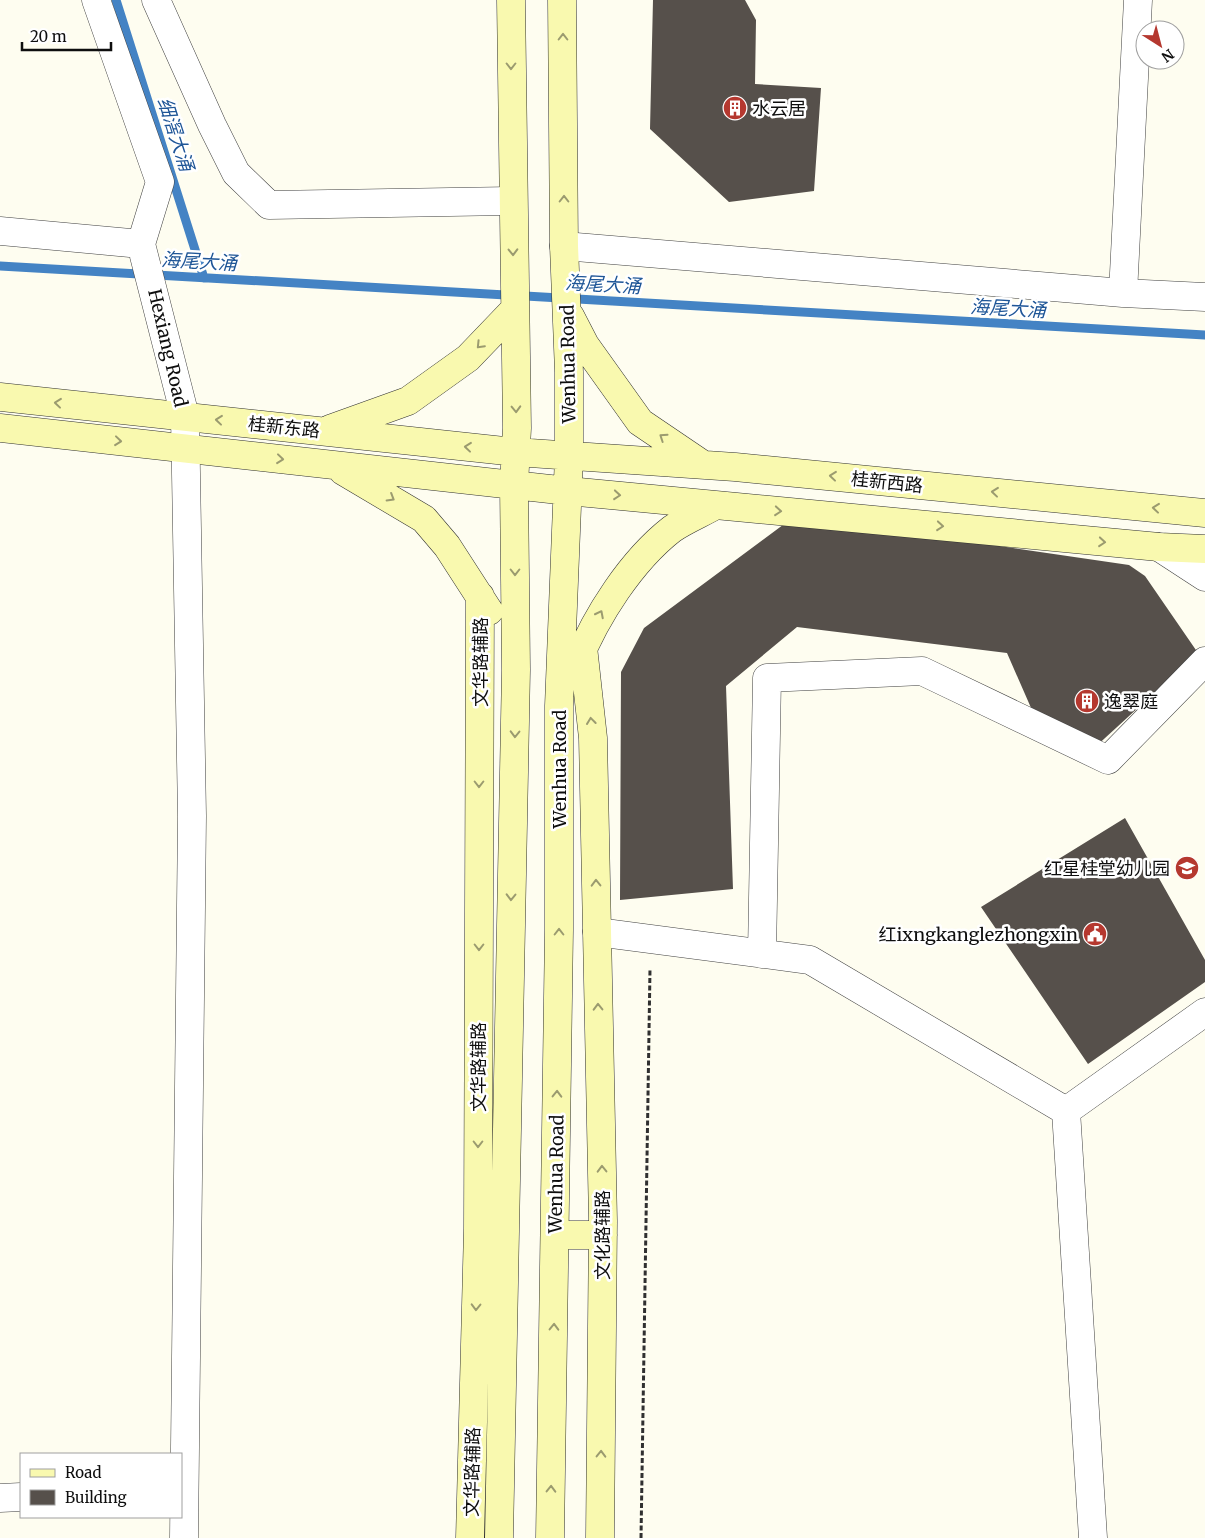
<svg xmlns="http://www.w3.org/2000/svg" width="1205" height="1538" viewBox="0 0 1205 1538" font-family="Merriweather,'Noto Sans SC',serif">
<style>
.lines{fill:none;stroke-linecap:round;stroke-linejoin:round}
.stream{stroke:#4483c4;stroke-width:9}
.building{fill:#56504b}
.street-casing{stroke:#414141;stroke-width:29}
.secondary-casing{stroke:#303030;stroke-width:29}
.path{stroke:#303030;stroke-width:3;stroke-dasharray:5 2.5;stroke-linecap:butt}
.street{stroke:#fff;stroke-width:28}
.secondary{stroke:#f9f9af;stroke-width:28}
.oneway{stroke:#9b9b6f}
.labels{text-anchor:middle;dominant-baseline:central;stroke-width:5;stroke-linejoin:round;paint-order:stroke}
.poi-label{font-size:18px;fill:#0e0e0e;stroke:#fff;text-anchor:start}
.street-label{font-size:18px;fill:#0e0e0e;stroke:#fff}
.water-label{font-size:19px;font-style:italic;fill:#1f5697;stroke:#fff}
</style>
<rect width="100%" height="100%" fill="#fefdf0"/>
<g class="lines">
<path class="stream" d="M116,0l88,278
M0,266l1205,69"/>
</g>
<path class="building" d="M653,0h92l11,20 -1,64 66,4 -7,103 -85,11 -79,-73z
M795,516l334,49 16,11 53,77 -105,96 -58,-32 -28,-64 -210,-26 -71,59 7,203 -113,11 1,-228 23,-44z
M1125,818l80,142v22l-117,82 -107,-157z"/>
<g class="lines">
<g class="street-casing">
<path id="street" d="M96,0l64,182 -19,62
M156,0l56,125 24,48 33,32 243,-4
M0,231l141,13 44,172 7,400 -8,722
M564,246l559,47 15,-293
M1123,293l82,4
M1159,547l46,30
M597,932l213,28 256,151 27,427
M762,954l5,-276 155,-7 186,89 97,-99
M1066,1111l139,-99
M0,1498l21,-1"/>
</g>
<g class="secondary-casing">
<path id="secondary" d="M570,316l15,29 55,77 62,42
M0,397l515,55 220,15 470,46
M0,428l568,63 591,56 46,2
M330,429l78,-28 60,-43 46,-48
M343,471l81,48 23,27 42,65
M583,647l10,91 10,483 -3,317
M577,663c19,-47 54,-102 95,-134 13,-9 30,-16 44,-24
M555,1235h48
M470,1538l8,-309 2,-633
M499,1538l17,-868 -2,-185 3,-57 -6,-428
M550,1538l9,-608v-224l10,-250v-84l-5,-126 -2,-246"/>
</g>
<path class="path" d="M641,1538l9,-569"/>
<use href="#street" class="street"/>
<use href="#secondary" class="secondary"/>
</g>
<defs><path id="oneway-chevron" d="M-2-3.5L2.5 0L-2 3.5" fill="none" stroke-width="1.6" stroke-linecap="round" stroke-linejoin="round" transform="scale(1.25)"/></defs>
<g class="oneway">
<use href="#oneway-chevron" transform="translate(563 37) rotate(-90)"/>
<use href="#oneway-chevron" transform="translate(511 66) rotate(90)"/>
<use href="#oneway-chevron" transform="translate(564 199) rotate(-90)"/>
<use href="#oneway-chevron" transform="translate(513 252) rotate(89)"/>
<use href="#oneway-chevron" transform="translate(480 345) rotate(134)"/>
<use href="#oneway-chevron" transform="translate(58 403) rotate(-174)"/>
<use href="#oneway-chevron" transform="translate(516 409) rotate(88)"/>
<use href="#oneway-chevron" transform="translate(219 420) rotate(-174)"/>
<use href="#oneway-chevron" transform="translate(663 437) rotate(-146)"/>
<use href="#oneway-chevron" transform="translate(118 441) rotate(6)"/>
<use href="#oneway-chevron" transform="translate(468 447) rotate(-174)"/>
<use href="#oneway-chevron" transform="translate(280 459) rotate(6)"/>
<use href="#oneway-chevron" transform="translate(833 476) rotate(-174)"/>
<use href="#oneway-chevron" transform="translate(995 492) rotate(-174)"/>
<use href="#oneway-chevron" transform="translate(617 495) rotate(5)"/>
<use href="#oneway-chevron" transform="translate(391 498) rotate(31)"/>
<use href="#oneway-chevron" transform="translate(1156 508) rotate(-174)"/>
<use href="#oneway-chevron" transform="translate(778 511) rotate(5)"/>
<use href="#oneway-chevron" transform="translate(940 526) rotate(5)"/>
<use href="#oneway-chevron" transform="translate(1102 542) rotate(5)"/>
<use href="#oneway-chevron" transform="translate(515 572) rotate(90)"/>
<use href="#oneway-chevron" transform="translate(600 614) rotate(-63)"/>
<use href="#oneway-chevron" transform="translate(591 721) rotate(-97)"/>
<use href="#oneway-chevron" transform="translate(515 734) rotate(91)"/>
<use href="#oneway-chevron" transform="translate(479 784) rotate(90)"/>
<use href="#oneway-chevron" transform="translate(596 883) rotate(-91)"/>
<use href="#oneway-chevron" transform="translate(511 897) rotate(91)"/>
<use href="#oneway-chevron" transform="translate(559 932) rotate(-90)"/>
<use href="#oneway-chevron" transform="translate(479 947) rotate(90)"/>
<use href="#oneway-chevron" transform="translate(598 1007) rotate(-91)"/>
<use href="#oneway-chevron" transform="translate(557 1094) rotate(-89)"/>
<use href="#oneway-chevron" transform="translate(478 1144) rotate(90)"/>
<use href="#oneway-chevron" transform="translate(602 1169) rotate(-91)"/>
<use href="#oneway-chevron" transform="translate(476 1307) rotate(91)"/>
<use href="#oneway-chevron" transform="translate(554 1327) rotate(-89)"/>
<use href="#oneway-chevron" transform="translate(601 1454) rotate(-89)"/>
<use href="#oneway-chevron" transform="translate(551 1489) rotate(-89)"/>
</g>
<defs>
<g id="building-disc" transform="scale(1.25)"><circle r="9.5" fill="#b5382f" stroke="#fff"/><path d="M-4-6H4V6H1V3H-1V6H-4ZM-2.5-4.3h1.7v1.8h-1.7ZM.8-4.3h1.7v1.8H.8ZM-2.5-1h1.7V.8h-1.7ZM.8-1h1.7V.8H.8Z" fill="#fff"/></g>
<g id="school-disc" transform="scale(1.25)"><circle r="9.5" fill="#b5382f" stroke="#fff"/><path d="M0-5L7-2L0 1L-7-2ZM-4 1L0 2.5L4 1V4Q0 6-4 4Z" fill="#fff"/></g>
<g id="civic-disc" transform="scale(1.25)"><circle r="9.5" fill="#b5382f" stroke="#fff"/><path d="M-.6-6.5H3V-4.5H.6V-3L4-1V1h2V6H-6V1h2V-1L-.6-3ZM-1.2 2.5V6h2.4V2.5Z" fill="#fff"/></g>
</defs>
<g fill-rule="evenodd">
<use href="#building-disc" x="735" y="108"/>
<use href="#building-disc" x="1087" y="701"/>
<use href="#school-disc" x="1187" y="868"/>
<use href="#civic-disc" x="1095" y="934"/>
</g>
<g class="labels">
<g class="poi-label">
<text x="752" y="108">水云居</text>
<text x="1104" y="701">逸翠庭</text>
<text x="1170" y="868" text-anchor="end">红星桂堂幼儿园</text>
<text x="1078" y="934" text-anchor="end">红ixngkanglezhongxin</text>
</g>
<g class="street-label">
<text transform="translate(168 348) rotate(77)">Hexiang Road</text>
<text transform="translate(568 364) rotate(-91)">Wenhua Road</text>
<text transform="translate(284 427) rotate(6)">桂新东路</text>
<text transform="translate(887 482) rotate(6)">桂新西路</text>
<text transform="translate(480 662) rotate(-90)">文华路辅路</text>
<text transform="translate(559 769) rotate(-90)">Wenhua Road</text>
<text transform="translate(478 1067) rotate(-90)">文华路辅路</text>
<text transform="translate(556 1174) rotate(-89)">Wenhua Road</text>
<text transform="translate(602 1235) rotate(-90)">文化路辅路</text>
<text transform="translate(472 1472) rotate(-89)">文华路辅路</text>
</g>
<g class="water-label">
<text transform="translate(176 134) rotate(72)">细滘大涌</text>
<text transform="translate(199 261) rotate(3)">海尾大涌</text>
<text transform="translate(603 284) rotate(3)">海尾大涌</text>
<text transform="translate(1008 308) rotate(3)">海尾大涌</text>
</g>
</g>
<rect x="20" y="1453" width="162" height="65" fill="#ffffff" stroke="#9f9f9f"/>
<rect x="30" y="1469" width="25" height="8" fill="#f9f9af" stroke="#9f9f9f"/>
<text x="65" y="1478" font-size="15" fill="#0e0e0e">Road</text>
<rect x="30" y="1490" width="25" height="15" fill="#56504b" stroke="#9f9f9f"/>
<text x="65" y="1503" font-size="15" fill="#0e0e0e">Building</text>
<g transform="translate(1160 45) rotate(144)"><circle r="24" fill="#ffffff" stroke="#9f9f9f"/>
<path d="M0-4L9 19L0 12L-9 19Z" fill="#b5382f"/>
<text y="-8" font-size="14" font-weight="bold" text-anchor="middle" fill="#0e0e0e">N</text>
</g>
<path d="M22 42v8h89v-8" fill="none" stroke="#0e0e0e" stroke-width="2.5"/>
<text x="30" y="42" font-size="15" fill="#0e0e0e" stroke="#ffffff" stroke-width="4" paint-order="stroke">20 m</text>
</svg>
